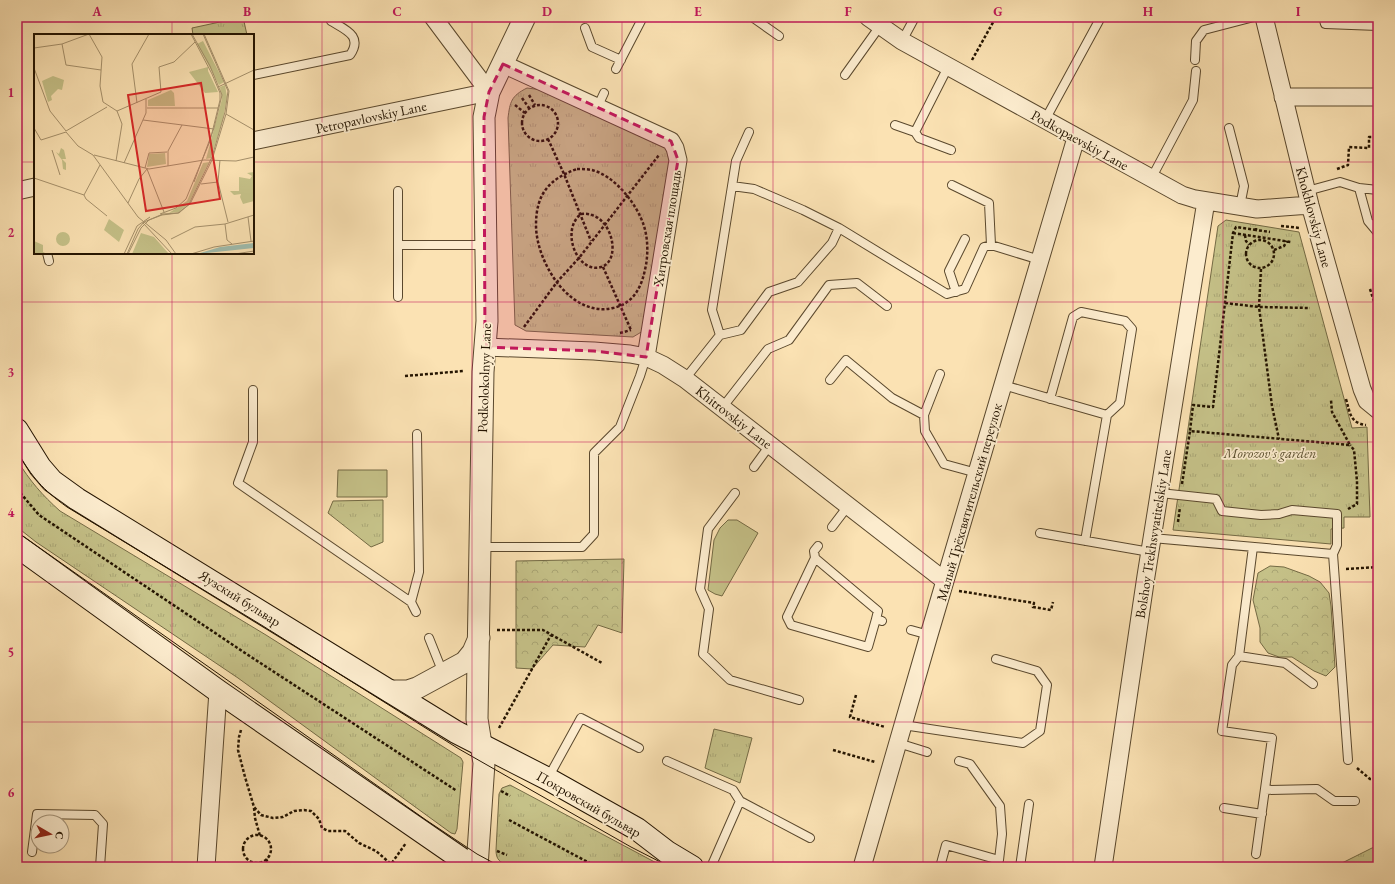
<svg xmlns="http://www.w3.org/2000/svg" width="1395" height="884" viewBox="0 0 1395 884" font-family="'EB Garamond',serif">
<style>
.grass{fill:#c5c188;stroke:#746a44}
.forest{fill:url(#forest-crowns);stroke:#746a44}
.park{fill:url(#park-tufts);stroke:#746a44}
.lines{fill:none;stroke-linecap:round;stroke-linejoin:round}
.service-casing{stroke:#5a482d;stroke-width:10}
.minor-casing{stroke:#5a482d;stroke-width:19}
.tertiary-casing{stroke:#5a482d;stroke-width:23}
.secondary-casing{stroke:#241400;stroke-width:24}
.path{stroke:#241400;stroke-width:2.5;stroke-dasharray:3 2;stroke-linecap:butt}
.service{stroke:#fcecce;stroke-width:8}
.minor{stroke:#fcecce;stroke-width:17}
.tertiary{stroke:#fcecce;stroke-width:21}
.secondary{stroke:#fcecce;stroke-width:22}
.tram{stroke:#241400;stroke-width:1}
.marked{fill:#c2185b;fill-opacity:0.2;stroke:#c2185b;stroke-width:3;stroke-dasharray:8 5;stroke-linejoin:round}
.grid{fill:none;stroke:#c2185b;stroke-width:1;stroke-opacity:0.55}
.labels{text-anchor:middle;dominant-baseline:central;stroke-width:3.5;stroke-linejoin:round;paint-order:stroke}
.street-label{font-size:14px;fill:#241400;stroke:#fcecce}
.park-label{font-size:14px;font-style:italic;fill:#5c5130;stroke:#fcecce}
.inset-road{fill:none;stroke:#a5906b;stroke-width:1}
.view{fill:#d62828;fill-opacity:0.15;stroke:#d62828;stroke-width:2}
.inset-edge{fill:none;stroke:#241400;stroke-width:2}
.neatline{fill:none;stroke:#c2185b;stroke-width:1.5}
.grid-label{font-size:13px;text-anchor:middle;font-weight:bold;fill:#c2185b}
</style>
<defs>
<pattern id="forest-crowns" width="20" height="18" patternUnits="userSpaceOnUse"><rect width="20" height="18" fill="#c5c188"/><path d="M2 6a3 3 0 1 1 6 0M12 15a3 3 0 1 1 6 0" fill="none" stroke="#a9a574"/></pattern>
<pattern id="park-tufts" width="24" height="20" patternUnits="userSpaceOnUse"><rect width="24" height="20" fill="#c5c188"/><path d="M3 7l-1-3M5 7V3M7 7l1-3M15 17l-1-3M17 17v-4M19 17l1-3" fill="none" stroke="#a9a574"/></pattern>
</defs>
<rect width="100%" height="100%" fill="#fbe2b3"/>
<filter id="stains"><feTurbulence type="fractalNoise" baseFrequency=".005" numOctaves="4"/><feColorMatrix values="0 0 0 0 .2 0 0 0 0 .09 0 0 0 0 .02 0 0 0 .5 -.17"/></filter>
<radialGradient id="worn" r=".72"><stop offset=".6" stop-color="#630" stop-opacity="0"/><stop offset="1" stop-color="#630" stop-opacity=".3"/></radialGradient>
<path class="grass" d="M338,470h49v27h-50z
M728,520h9l21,13 -36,63 -7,-2 -7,-4 6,-50 6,-12z"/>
<path class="forest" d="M624,559l-2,74 -24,-8 -13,22 -32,-2 -21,24 -16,-1v-107z
M1270,566l14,1 25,9 11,6 9,11 2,13 4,61 -9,9 -12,-5 -22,-14h-13l-11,-4 -8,-11v-14l-7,-28 5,-27z"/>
<path class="park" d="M243,17l4,18h-54l-1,-7z
M527,88l16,2 118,53 8,8 2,9 -28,171 -10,6 -107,-6 -11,-6 -7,-207c2,-16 3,-22 19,-30z
M1226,220l73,12 53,196 15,-1 3,90h-26v11l-13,1v15l-158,-14 45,-304z
M17,460c13,21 25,35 43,51l206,124 195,123 2,4 -6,67 -2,5 -4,-1 -213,-155 -202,-136 -19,-15z
M383,500v42l-12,5 -43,-34 5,-12z
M714,729l38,9 -12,45 -35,-15z
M510,785l154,82 -156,-1c-8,-4 -12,-6 -12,-16l3,-56 3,-6z
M1378,845v22h-44z"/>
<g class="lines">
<g class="service-casing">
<path id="service" d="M752,17l27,19
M1323,17l2,7 53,2
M585,28l7,19 29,13
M902,41l13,-24
M1195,60l1,-19 8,-11 50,-13
M616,69l27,-52
M253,75l97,-20c13,-19 -4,-25 -19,-34
M845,75l35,-49
M597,108l7,-15
M1045,120l56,-103
M895,125l20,7 33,-65
M1229,128l15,58 -4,20
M915,132l4,6 32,12
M1151,179l42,-79 3,-29
M952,185l37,18 2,42
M732,186l4,-25 13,-29
M1359,188l19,2
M398,191v54
M1307,191l33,-9 19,6 9,33 10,12
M47,253l2,8
M956,292l-7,-21 16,-32
M398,297v-52h87
M720,335l-8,-25 20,-124 22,3 49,21 36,18 108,66 18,-5 19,-42 7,-2 49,15
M940,374l-16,41 1,16 19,33 33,9
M685,379l35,-44 21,-5 28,-38 29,-10 34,-39 7,-15
M830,380l16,-20 46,38 32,17
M1003,385l104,30 -22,126
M253,390v52l-15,41 173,119
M1050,399l23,-82 8,-5 44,9 7,8 -12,74 -13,12
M722,408l46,-59 21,-9 40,-55 28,-2 30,23
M754,467l16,-22
M735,493l-27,36 -8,60 9,20 -6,45 27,26 69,20
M1160,493l56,6 6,12 39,4 18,-1 13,-4 45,4v31l-4,9
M832,527l16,-21
M1040,533l110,19
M1152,538l181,16 15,206
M818,546l-4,5 1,7 63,53 -2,8 6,2
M481,547h101l12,-13v-81l26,-26 20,-51 6,-19
M1253,547l-14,109 46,7 28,21
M815,558l-28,59 4,8 77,22 8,-28
M416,612l-5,-10 8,-30 -2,-138
M911,630l18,5
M429,638l14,35
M1239,656l-7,9 -10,66 50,7 -16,116
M903,725l120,18 17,-12 7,-46 -10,-14 -41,-12
M898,743l29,9
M667,761l66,29 7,11 70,37
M548,778l33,-60 58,30
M1265,790l52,-1 17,12h21
M1224,808l38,6
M32,852l5,-38 58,1 8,9 -3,43
M711,867l29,-66
M940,867l6,-22 53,15 3,-26 -2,-28 -30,-42 -11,-3
M1020,867l9,-63"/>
</g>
<g class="minor-casing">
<path id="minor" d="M868,17l34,24 280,154 13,4 62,10 53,-4
M1264,17l46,188 52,184 5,12 11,9
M503,64l168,77 4,7 3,12 -32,197
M1283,97h95
M253,141l236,-49 -56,-75
M17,191l18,-4
M485,347l109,4 36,3 16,3 17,8 22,14 260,202
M206,867l12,-176
M862,867l67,-232 147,-497
M1103,867l43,-291 60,-375"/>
</g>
<g class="tertiary-casing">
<path id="tertiary" d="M389,691h19l9,-3 48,-26 8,-10 6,-14
M477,867l7,-104 -7,-44 6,-347 4,-51 -3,-204 5,-25 36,-75"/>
</g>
<g class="secondary-casing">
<path id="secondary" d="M17,430l23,37 12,14 25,18 379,233 92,47 89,50 30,23 25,15
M17,546l201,145 255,176"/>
</g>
<path class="path" d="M972,60l24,-43
M529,95l6,10
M522,98l7,10
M515,105l10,8
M522 123a18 18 0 1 1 36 0a18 18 0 1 1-36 0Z
M548,139l16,35 27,67
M577,169c5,0 10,0 15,1 23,6 45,34 52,56 4,13 4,27 2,39 -4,21 -11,38 -33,43 -43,10 -77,-46 -77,-83 0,-31 13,-46 41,-56z
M1337,169l11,-4 1,-18 20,1v-11h9
M581,214c31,-4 42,47 20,53 -24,7 -41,-37 -20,-53z
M1281,226l19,2
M1256,228v2l14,2
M1256,230l-20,-3 -3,6 -20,174 -20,-2 -3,26 160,14 -18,-33 -1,-12
M1233,233l58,9
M1245,235l1,6 3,4
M1246 254a14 14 0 1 1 28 0a14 14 0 1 1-28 0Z
M1274,250l10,-4 3,-5
M603,267l28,63
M1261,269l-2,38 13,99 7,33
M1370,289l8,25
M1225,303l34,4 51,1
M524,327l33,-45 22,-24 80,-103
M620,333l11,-3
M405,376l59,-5
M1346,399c4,14 4,24 20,26
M1182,484l8,-53
M17,489l22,26 206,138 212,138
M1348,509l9,-5v-23l-3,-31 -4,-5
M1178,522l2,-15
M1346,569l32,-2
M959,591l75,12 -1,4 18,3 2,-8
M497,630h46l59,33
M856,695l-6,22 35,10
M499,728l52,-93
M241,730l-2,7 -1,13 7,27 9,30 7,8 12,3 10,-1 11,-6 10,-1 7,1 8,8 3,9 6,3h17l14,12 17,8 15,13
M833,750l42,12
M1357,768l13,11h8
M501,791l9,5
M254,808l1,10 5,18
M509,820l88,47
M243 849a14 14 0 1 1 28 0a14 14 0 1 1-28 0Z
M497,851l10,4
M266,859l4,8
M389,867l17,-24"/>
<use href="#service" class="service"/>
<use href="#minor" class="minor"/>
<use href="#tertiary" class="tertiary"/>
<use href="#secondary" class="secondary"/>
<path class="tram" d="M17,452c16,26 25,37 50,55l196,119 196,123 172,98 39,20
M17,532l409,288 51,34 24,13"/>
</g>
<path class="marked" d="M503,64l168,77 7,19 -32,197 -52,-6 -109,-4 -1,-230 5,-25z"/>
<path class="grid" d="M172,17v18M322,17v850M472,17v850M622,17v850M773,17v850M923,17v850M1073,17v850M1223,17v850M17,162h18M253,162h1125M172,253v614M17,302h1361M17,442h1361M17,582h1361M17,722h1361"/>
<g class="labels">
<g class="street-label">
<text transform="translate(371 117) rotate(-12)">Petropavlovskiy Lane</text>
<text transform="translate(1080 140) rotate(29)">Podkopaevskiy Lane</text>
<text transform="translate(1314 217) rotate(75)">Khokhlovskiy Lane</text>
<text transform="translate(667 228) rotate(-81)">Хитровская площадь</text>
<text transform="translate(484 378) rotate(-88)">Podkolokolnyy Lane</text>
<text transform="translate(734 417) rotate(38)">Khitrovskiy Lane</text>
<text transform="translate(969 502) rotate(-74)">Малый Трёхсвятительский переулок</text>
<text transform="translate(1153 534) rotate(-81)">Bolshoy Trekhsvyatitelskiy Lane</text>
<text transform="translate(240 598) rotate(32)">Яузский бульвар</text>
<text transform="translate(589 804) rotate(30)">Покровский бульвар</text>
</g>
<g class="park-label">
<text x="1270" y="453">Morozov's garden</text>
</g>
</g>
<g transform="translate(34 34)">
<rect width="220" height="220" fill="#fbe2b3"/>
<path d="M27,114l3,2 2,9h-4l4,4v7l-3,-1 -1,-9 -6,-8 3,2zM220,138v29l-11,3 -3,-7 1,-3 -7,1 -4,-4h9v-14l11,2 2,-3 -5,-3zM75,185l15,11 -5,12 -15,-12zM22 205a7 7 0 1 1 14 0a7 7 0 1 1-14 0ZM0,207l9,4v7l4,2 -13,-1z" fill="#c5c188"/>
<path d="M169,7l21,41 -5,3 -22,-41zM174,33v4l10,21 -13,1 -16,-21zM19,42l11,4 -2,10 -4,-1 -7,7 1,4 -4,2 -6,-21zM191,51l2,12 -4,22 -12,39 -5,1 16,-60 -2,-12zM137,56l3,3 1,13h-27v-6zM115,120l16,-1 1,11 -19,3zM175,128l-20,41 -10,9 -10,1 18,-12 16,-38zM107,199l13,4 15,17h-37z" fill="#c5c188"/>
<path d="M220,209v5l-57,6 23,-7z" fill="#9fbdaf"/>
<path class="inset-road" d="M55,0l13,23 -2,29 3,16 14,9 5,13 -6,37M158,0l18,32 12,29 -8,33 -20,54M28,10l4,21 35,5M0,14l28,-4 27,-10M0,34l16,43 16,20 41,-24M184,53l36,-17M103,69l-5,-39 17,-30M113,74h71M83,77l44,-19 -2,-25 15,-5 21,-20M192,80l28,16M109,86l71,9M0,94l7,12 25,-8 12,14 15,9 45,62 28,23 10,14M18,116l8,25M60,121l55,14 55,-9 32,1 18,-4M186,126l-2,22 10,40M90,129l22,-50v-14M134,132v-15l14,-26M111,134l4,-15 18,-1M113,135l17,43M0,144l50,17 2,4 21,17M167,150l17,-2M50,161l16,-30M94,169l11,-24 8,-10M126,180l16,-6 10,-9 24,-58 10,-41v-7l-8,-19 -21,-40M214,183l3,24M109,189l29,31M191,190l2,16 5,4M137,205l24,-12 30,-3 29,-9M90,220l13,-28 13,-9M93,220l11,-25 6,-7 19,-8 16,-1 10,-9 23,-47 13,-45 3,-21 -25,-57M94,220l13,-26 8,-8 13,-5 16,-2 12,-9 22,-44 14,-46 3,-23 -25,-57M157,220l23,-7 40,-6M201,220l19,-3"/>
<path class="view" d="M167,49l19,116 -74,12 -18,-116z"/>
<rect width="220" height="220" class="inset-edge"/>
</g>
<rect width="1395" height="884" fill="none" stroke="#fbe2b3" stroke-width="44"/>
<g transform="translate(50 834) rotate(99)"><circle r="19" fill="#fcecce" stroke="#a6967c"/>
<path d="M0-3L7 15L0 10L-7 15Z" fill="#8f2418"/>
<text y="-6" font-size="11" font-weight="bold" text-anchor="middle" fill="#241400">С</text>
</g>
<rect x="22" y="22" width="1351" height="840" class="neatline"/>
<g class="grid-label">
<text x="97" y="16">A</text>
<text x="247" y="16">B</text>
<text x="397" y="16">C</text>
<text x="547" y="16">D</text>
<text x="698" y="16">E</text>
<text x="848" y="16">F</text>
<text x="998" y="16">G</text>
<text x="1148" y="16">H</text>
<text x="1298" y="16">I</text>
<text x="11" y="97">1</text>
<text x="11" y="237">2</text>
<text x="11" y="377">3</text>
<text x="11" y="517">4</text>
<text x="11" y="657">5</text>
<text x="11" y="797">6</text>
</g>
<rect width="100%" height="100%" filter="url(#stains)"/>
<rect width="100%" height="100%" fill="url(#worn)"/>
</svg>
